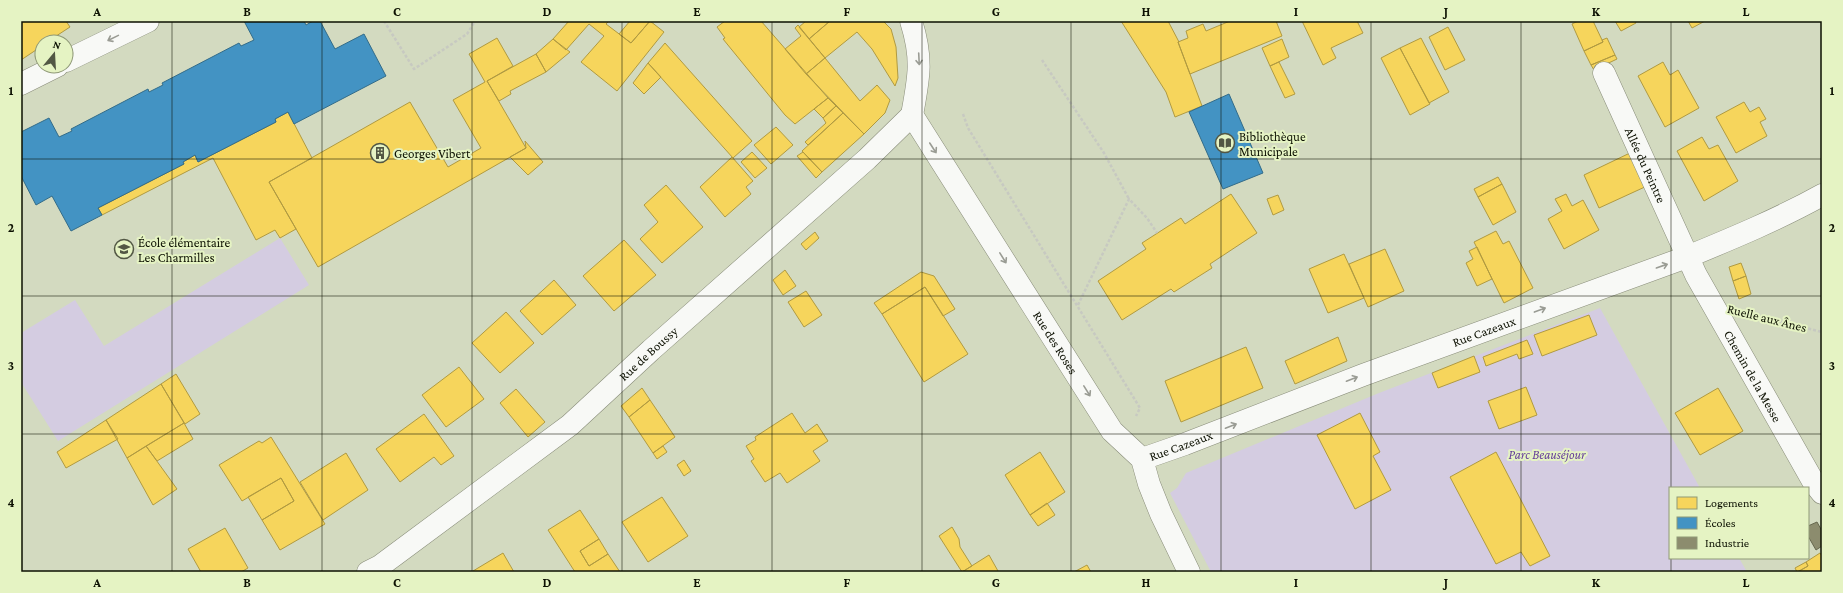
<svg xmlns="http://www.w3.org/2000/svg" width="1843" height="593" viewBox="0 0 1843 593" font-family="'Crimson Pro',serif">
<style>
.green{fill:#d4cce1}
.homes{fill:#f6d55c;stroke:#b09a41}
.schools{fill:#4393c3;stroke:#336c89}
.industry{fill:#8c8c6e;stroke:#66674e}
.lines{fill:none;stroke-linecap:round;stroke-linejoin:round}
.minor-casing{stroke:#888c79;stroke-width:23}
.path{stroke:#c7c9c1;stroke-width:2.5;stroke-dasharray:3 2;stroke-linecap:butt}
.minor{stroke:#f8f9f6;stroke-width:22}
.oneway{stroke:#9a9c94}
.grid{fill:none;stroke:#0d1102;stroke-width:1;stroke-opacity:0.55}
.labels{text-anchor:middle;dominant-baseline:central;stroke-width:4;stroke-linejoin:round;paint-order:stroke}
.poi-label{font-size:13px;fill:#0d1102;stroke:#e5f3c3;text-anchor:start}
.street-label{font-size:13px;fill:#0d1102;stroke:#e5f3c3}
.park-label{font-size:13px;font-style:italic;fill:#653d9a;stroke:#e5f3c3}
.neatline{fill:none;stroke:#0d1102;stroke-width:1.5}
.grid-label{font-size:13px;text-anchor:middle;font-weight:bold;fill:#0d1102}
</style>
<rect width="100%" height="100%" fill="#d3dac0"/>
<path class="green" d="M280,238l29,47 -251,156 -37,-59v-49l54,-33 29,46z
M1600,308l100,180h-30v70h69l8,14h-536l-41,-79 7,-5 9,-15 193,-80z"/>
<path class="homes" d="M21,21h45l4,6 -23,15h-5v4l-21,14z
M569,21h40l-3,3 25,19 19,-22 14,11 -47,59 -36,-29 23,-26 -15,-12 -23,26 -13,-11z
M630,21h20l-19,22 -12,-9z
M725,21h36l67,77 -33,26 -10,-9 -62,-76 2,-1 -8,-11z
M806,21h24l-21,18 -10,-12z
M830,21h53l8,8 5,18 2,31 -3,8 -23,-37 -15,-17 -32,26 -16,-19z
M1121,21h47l11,21h-1l24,64 -27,11 -9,-25z
M1230,21h46l6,15 -92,38 -12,-32 10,-4 -2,-7 17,-7 3,7z
M1302,21h55l6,12 -32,15 5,10 -13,7z
M1578,21h15l10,21 -19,9 -12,-27z
M1615,21h20l1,2 -15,8z
M1688,21h17l-13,7z
M798,25l27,33 -19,16 -21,-25 16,-13 -6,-8z
M1448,27l17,33 -20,10 -16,-33z
M497,38l16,28 -26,15 39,67 -208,119 -49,-85 141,-80 38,65 33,-19 -28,-48 32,-18 -16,-28z
M1421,38l28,54 -20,11 -29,-55z
M1607,38l8,17 -24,10 -7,-14 19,-9 -1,-2z
M553,39l17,13 -24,20 -10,-18z
M1282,39l7,18 -19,9 -8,-18z
M665,43l87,98 -19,17 -85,-95z
M1400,48l30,56 -20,11 -29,-57z
M536,54l10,18 -36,19 1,3 -12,7 -12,-20z
M1615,55l2,4 -23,11 -3,-5z
M825,58l35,43 17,-16 13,15 -5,13 -21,21 -58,-60z
M1279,62l16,32 -10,4 -15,-32z
M1663,62l7,13 8,-5 21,38 -34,19 -27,-51z
M648,63l13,14 -17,17 -11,-11z
M828,98l8,8 -13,12 -9,-9z
M1744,102l6,10 9,-5 7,12 -6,3 7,14 -31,17 -20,-36z
M836,106l7,7 -35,32 -3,-3 21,-19 -3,-5z
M288,112l24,46 -43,24 27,47 -16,9 -5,-8 -19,10 -43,-82 -111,57 -4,-7 86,-44 -1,-2 12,-7 3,7 78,-40 -1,-3z
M843,113l21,21 -42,38 -20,-21z
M776,127l17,18 -22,19 -17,-19z
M1702,137l7,12 9,-4 20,36 -34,20 -27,-50z
M525,141l18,21 -15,13 -18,-18 16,-9z
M752,152l15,16 -12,10 -14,-16z
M803,152l19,20 -6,6 -19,-22z
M1632,152l15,34 -48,22 -15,-33z
M732,157l21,24 -7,6 5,7 -26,23 -25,-30z
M1498,177l4,7 -24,13 -4,-8z
M1502,184l14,28 -23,13 -15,-28z
M666,185l37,42 -41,36 -22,-24 18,-17 -14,-17z
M1231,194l26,39 -47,31 2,4 -38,24 -3,-3 -49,31 -24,-39 48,-32 -4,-6 39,-25 4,6z
M1566,194l6,12 11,-6 16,30 -35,19 -16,-30 14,-8 -7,-12z
M1278,195l6,15 -11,5 -6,-16z
M1496,231l7,13 6,-3 24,47 -29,15 -30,-61z
M815,232l4,6 -13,12 -5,-6z
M624,240l32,35 -42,36 -31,-35z
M1477,247l15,32 -15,7 -11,-23 7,-4 -4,-8z
M1385,249l19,42 -36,16 -19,-43z
M1344,254l20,44 -36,15 -19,-44z
M1741,263l5,13 -13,5 -4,-14z
M785,270l11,16 -13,9 -10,-15z
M921,272l13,4 21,33 -12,7 -18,-29 -43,27 -8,-11z
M1746,276l5,18 -12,5 -6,-18z
M554,280l22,25 -34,30 -22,-24z
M925,287l43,67 -44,28 -42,-68z
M806,291l16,24 -18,12 -16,-25z
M506,312l28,31 -34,30 -28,-30z
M1589,315l8,20 -55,21 -8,-21z
M1338,337l9,24 -52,23 -10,-23z
M1527,340l6,14 -14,5 -2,-5 -31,12 -3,-9z
M1246,347l17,41 -82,34 -16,-41z
M1474,356l6,16 -42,16 -6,-15z
M459,367l25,32 -38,28 -24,-32z
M176,374l24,40 -15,10 -24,-40z
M161,384l23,39 -57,35 -21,-38z
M1526,387l11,28 -38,14 -11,-28z
M642,388l8,12 -21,17 -8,-11z
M1718,388l25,43 -43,24 -25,-42z
M516,389l29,33 -17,15 -28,-34z
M650,400l25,37 -22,16 -24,-36z
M792,413l13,20 12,-9 11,17 -15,10 7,10 -33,22 -7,-10 -15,9 -14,-21 3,-2 -8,-13 10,-6 -1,-3z
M1360,413l20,39 -7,4 18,34 -36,19 -38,-74z
M424,414l30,42 -13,9 -7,-8 -34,25 -24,-33z
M106,420l12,19 -52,29 -9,-16z
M184,423l9,16 -36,22 -11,-15z
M271,437l54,87 -45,26 -18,-30 32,-19 -13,-23 -39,23 -23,-36 40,-24 3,2z
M146,446l31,43 -24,16 -26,-47z
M663,446l4,6 -10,7 -4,-6z
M1040,452l25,40 -35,23 -25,-40z
M1496,452l54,104 -20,10 -9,-14 -25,12 -46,-87z
M346,453l22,37 -45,30 -23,-38z
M684,460l7,11 -7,5 -7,-11z
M281,478l13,23 -32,19 -14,-23z
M662,497l26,39 -40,26 -26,-40z
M1047,503l8,12 -17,11 -8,-11z
M580,510l19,29 -19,12 9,15 19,-12 12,18h-45l-27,-42z
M952,527l7,12 1,8 12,19 -10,6 -23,-36z
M225,528l23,40 -7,4h-40l-13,-23z
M599,539l9,15 -19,12 -9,-15z
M503,553l11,19h-40l-1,-1z
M1820,553l2,3v16h-24l10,-6 -2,-4z
M989,555l9,16 -1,1h-35z
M1806,562l2,4 -11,6 -2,-4z
M1087,565l4,7h-17z"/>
<path class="schools" d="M244,21h60l2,4 7,-4h7l15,28 29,-15 22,42 -92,48 -6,-12 -13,7 1,3 -78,40 -3,-7 -12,7 1,2 -86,44 4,7 -31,16 -19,-35 -16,9 -15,-29v-44l28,-14 10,19 13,-6 -1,-2 77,-40 1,3 14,-7 -1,-2 77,-40 2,3 13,-6z
M1229,94l34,79 -40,16 -34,-77z"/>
<path class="industry" d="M1817,522l5,9v15l-6,4 -8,-14v-10z"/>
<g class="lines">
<g class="minor-casing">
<g id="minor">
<path d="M911,21c12,38 8,56 1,94"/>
<path d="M66,61l82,-40"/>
<path id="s1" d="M1604,73l92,202 118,208 8,10"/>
<path d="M21,84l36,-18"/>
<path id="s2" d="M912,115l200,316 30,28 7,25 12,30 28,58"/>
<path id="s3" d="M1142,459l43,-15 178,-69 324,-118c46,-19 92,-38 135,-62"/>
<path id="s4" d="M368,572l12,-6 190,-141 81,-75 216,-191 45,-44"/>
</g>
</g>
<path class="path" d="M384,21l30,48 53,-35 8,-13
M1042,60l62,93 25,46
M963,114l5,14 172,280 -4,8
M1078,305l51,-106 18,19 10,15
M1750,314l72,18"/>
<use href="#minor" class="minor"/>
</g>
<defs><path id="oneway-shaft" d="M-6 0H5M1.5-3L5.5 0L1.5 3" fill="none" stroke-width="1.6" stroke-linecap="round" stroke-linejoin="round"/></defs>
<g class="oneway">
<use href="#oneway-shaft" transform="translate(113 38) rotate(154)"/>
<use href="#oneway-shaft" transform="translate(919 59) rotate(87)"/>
<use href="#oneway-shaft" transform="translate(933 148) rotate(57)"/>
<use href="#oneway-shaft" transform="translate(1003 258) rotate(58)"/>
<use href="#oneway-shaft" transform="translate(1662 266) rotate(-19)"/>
<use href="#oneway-shaft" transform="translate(1540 310) rotate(-20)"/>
<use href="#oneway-shaft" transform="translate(1352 379) rotate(-21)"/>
<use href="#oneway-shaft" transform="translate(1087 391) rotate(58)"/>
<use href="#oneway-shaft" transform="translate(1231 426) rotate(-21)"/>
</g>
<path class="grid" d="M172,21v551M322,21v551M472,21v551M622,21v551M772,21v551M922,21v551M1071,21v551M1221,21v551M1371,21v551M1521,21v551M1671,21v467M21,159h1801M21,296h1801M21,434h1801M1671,558v14"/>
<defs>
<g id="library-ring" transform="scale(1)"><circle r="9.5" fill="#e5f3c3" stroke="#525744" stroke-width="1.5"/><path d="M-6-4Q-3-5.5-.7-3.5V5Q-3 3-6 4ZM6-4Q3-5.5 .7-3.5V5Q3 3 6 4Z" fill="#525744"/></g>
<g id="building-ring" transform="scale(1)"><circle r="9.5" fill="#e5f3c3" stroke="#525744" stroke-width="1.5"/><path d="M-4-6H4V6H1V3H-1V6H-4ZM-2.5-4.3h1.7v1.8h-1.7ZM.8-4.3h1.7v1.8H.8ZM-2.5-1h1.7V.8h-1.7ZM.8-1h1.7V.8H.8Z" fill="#525744"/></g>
<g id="school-ring" transform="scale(1)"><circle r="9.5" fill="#e5f3c3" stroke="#525744" stroke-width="1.5"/><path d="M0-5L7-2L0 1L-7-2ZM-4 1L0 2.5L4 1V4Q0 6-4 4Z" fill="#525744"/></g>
</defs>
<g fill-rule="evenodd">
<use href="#library-ring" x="1225" y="143"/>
<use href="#building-ring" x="380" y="153"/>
<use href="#school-ring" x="124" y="249"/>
</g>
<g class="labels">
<g class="poi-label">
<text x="1239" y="136">Bibliothèque<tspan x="1239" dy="15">Municipale</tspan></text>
<text x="394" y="153">Georges Vibert</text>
<text x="138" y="242">École élémentaire<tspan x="138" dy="15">Les Charmilles</tspan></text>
</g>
<g class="street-label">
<text stroke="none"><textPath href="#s1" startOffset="101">Allée du Peintre</textPath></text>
<text transform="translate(1767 318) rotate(14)">Ruelle aux Ânes</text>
<text stroke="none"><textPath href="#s3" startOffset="365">Rue Cazeaux</textPath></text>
<text stroke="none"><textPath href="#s2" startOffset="269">Rue des Roses</textPath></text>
<text stroke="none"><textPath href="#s4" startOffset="356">Rue de Boussy</textPath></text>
<text stroke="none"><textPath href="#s1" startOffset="338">Chemin de la Messe</textPath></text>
<text stroke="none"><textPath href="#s3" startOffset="41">Rue Cazeaux</textPath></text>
</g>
<g class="park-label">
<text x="1547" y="454">Parc Beauséjour</text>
</g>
</g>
<rect width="1843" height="593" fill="none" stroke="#e5f3c3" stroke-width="44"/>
<rect x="1669" y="487" width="140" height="72" fill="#e5f3c3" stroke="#8f9976"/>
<rect x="1677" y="497" width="20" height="12" fill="#f6d55c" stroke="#8f9976"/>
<text x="1705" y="507" font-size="12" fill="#0d1102">Logements</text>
<rect x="1677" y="517" width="20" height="12" fill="#4393c3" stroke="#8f9976"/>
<text x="1705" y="527" font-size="12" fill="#0d1102">Écoles</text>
<rect x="1677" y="537" width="20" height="12" fill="#8c8c6e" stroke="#8f9976"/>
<text x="1705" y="547" font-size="12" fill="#0d1102">Industrie</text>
<g transform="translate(54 54) rotate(18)"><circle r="19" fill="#e5f3c3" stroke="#8f9976"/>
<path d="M0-3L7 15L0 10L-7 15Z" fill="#525744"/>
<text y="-6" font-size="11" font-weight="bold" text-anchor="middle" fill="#0d1102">N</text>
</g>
<rect x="22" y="22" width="1799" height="549" class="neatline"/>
<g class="grid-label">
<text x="97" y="16">A</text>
<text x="247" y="16">B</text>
<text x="397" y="16">C</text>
<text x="547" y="16">D</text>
<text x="697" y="16">E</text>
<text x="847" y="16">F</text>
<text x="996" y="16">G</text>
<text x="1146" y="16">H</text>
<text x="1296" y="16">I</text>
<text x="1446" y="16">J</text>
<text x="1596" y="16">K</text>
<text x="1746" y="16">L</text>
<text x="11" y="95">1</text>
<text x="1832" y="95">1</text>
<text x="11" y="232">2</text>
<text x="1832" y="232">2</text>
<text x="11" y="370">3</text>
<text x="1832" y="370">3</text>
<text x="11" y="507">4</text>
<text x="1832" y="507">4</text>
<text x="97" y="587">A</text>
<text x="247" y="587">B</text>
<text x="397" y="587">C</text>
<text x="547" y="587">D</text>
<text x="697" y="587">E</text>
<text x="847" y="587">F</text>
<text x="996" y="587">G</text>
<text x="1146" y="587">H</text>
<text x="1296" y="587">I</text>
<text x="1446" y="587">J</text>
<text x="1596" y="587">K</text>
<text x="1746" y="587">L</text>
</g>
</svg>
